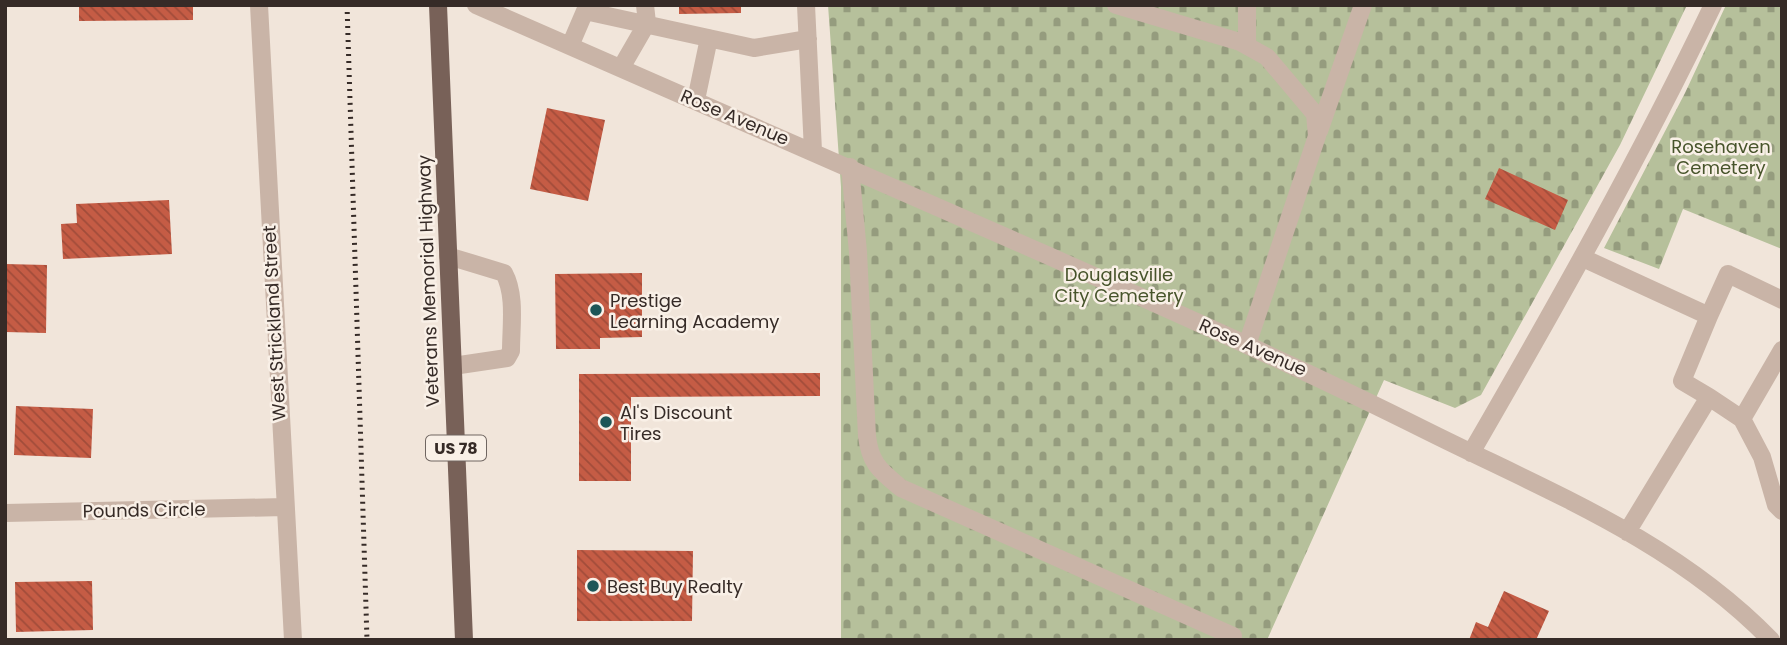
<svg xmlns="http://www.w3.org/2000/svg" width="1787" height="645" viewBox="0 0 1787 645" font-family="Poppins,sans-serif">
<style>
.cemetery{fill:url(#cemetery-stones)}
.building{fill:url(#building-back-hatch)}
.lines{fill:none;stroke-linecap:round;stroke-linejoin:round}
.minor{stroke:#c9b4a7;stroke-width:18}
.major{stroke:#786158;stroke-width:18}
.rail{stroke:#362b27;stroke-width:5;stroke-dasharray:2 5;stroke-linecap:butt}
.poi-dot{fill:#1d5657;stroke:#f9f0e7;stroke-width:2.5}
.labels{text-anchor:middle;dominant-baseline:central;stroke-width:5;stroke-linejoin:round;paint-order:stroke}
.shield{fill:#f9f0e7;stroke:#706661;stroke-width:2}
.shield-label{font-size:16px;font-weight:bold;fill:#362b27}
.street-label{font-size:18px;fill:#362b27;stroke:#f9f0e7}
.park-label{font-size:18px;fill:#47542b;stroke:#f9f0e7}
.poi-label{font-size:18px;fill:#362b27;stroke:#f9f0e7;text-anchor:start}
</style>
<defs>
<pattern id="cemetery-stones" width="16" height="16" patternUnits="userSpaceOnUse" patternTransform="scale(1.75)"><rect width="16" height="16" fill="#b6c09b"/><path d="M2 7V4a2 2 0 0 1 4 0v3zM10 15v-3a2 2 0 0 1 4 0v3z" fill="#959c7e"/></pattern>
<pattern id="building-back-hatch" width="6" height="6" patternUnits="userSpaceOnUse" patternTransform="scale(1.75)"><rect width="6" height="6" fill="#c55c45"/><path d="M-1 5l2 2M0 0l6 6M5-1l2 2" fill="none" stroke="#a14c3a"/></pattern>
</defs>
<rect width="100%" height="100%" fill="#f1e5da"/>
<path class="cemetery" d="M828,5h859l-67,140 -139,250 -26,13 -71,-28 -117,260h-426v-453z
M1726,5h56v244l-99,-40 -24,60 -55,-21 81,-155z"/>
<path class="building" d="M79,5h114v15l-114,1z
M679,5h62v8l-62,1z
M547,108l58,12 -17,81 -58,-12z
M1499,168l69,32 -13,30 -70,-31z
M169,200l3,54 -109,5 -2,-35 16,-1 -1,-19z
M5,264l42,1 -1,68 -41,-1z
M642,273v64l-42,1v11h-44l-1,-75z
M820,373v23l-189,1v84h-52v-107z
M16,406l77,3 -2,49 -77,-3z
M577,550l116,1 -1,70h-115z
M92,581l1,49 -77,2 -1,-50z
M1504,591l45,20 -13,29h-67l7,-18 12,5z"/>
<g class="lines">
<path class="minor" d="M259,5l34,635
M476,5c191,83 382,166 573,251 126,56 252,112 376,174 122,61 249,110 346,210
M806,5l7,146
M1116,5l124,37 27,15 48,57 2,22 -70,209
M1247,45v-40
M570,46l15,-35 169,37 54,-9
M621,68l26,-45 -2,-18
M696,100l13,-62
M1319,131l44,-126
M850,167l8,85 9,184c3,28 14,35 34,52l332,148
M448,256l56,17c12,22 7,53 7,78l-4,7 -54,8
M1583,258l126,58 -27,65 27,16 -82,135
M1709,316l19,-42 54,26
M1709,397l33,22 40,-69
M1742,419l20,38 14,48 6,6
M1471,453c85,-147 168,-294 242,-448
M5,513l279,-6"/>
<path class="major" d="M438,5l26,635"/>
<path class="rail" d="M347,5l20,635"/>
</g>
<g class="poi-dot">
<circle cx="596" cy="310" r="7"/>
<circle cx="606" cy="422" r="7"/>
<circle cx="593" cy="586" r="7"/>
</g>
<g class="labels">
<rect class="shield" x="426" y="435.5" width="60" height="25" rx="5"/>
<g class="shield-label">
<text x="456" y="448">US 78</text>
</g>
<g class="street-label">
<text transform="translate(735 117) rotate(23)">Rose Avenue</text>
<text transform="translate(428 281) rotate(-92)">Veterans Memorial Highway</text>
<text transform="translate(274 323) rotate(-93)">West Strickland Street</text>
<text transform="translate(1253 347) rotate(24)">Rose Avenue</text>
<text transform="translate(144 510) rotate(-1)">Pounds Circle</text>
</g>
<g class="park-label">
<text x="1721" y="146">Rosehaven<tspan x="1721" dy="21">Cemetery</tspan></text>
<text x="1119" y="274">Douglasville<tspan x="1119" dy="21">City Cemetery</tspan></text>
</g>
<g class="poi-label">
<text x="610" y="300">Prestige<tspan x="610" dy="21">Learning Academy</tspan></text>
<text x="620" y="412">Al's Discount<tspan x="620" dy="21">Tires</tspan></text>
<text x="607" y="586">Best Buy Realty</text>
</g>
</g>
<rect width="1787" height="645" fill="none" stroke="#362b27" stroke-width="14"/>
</svg>
